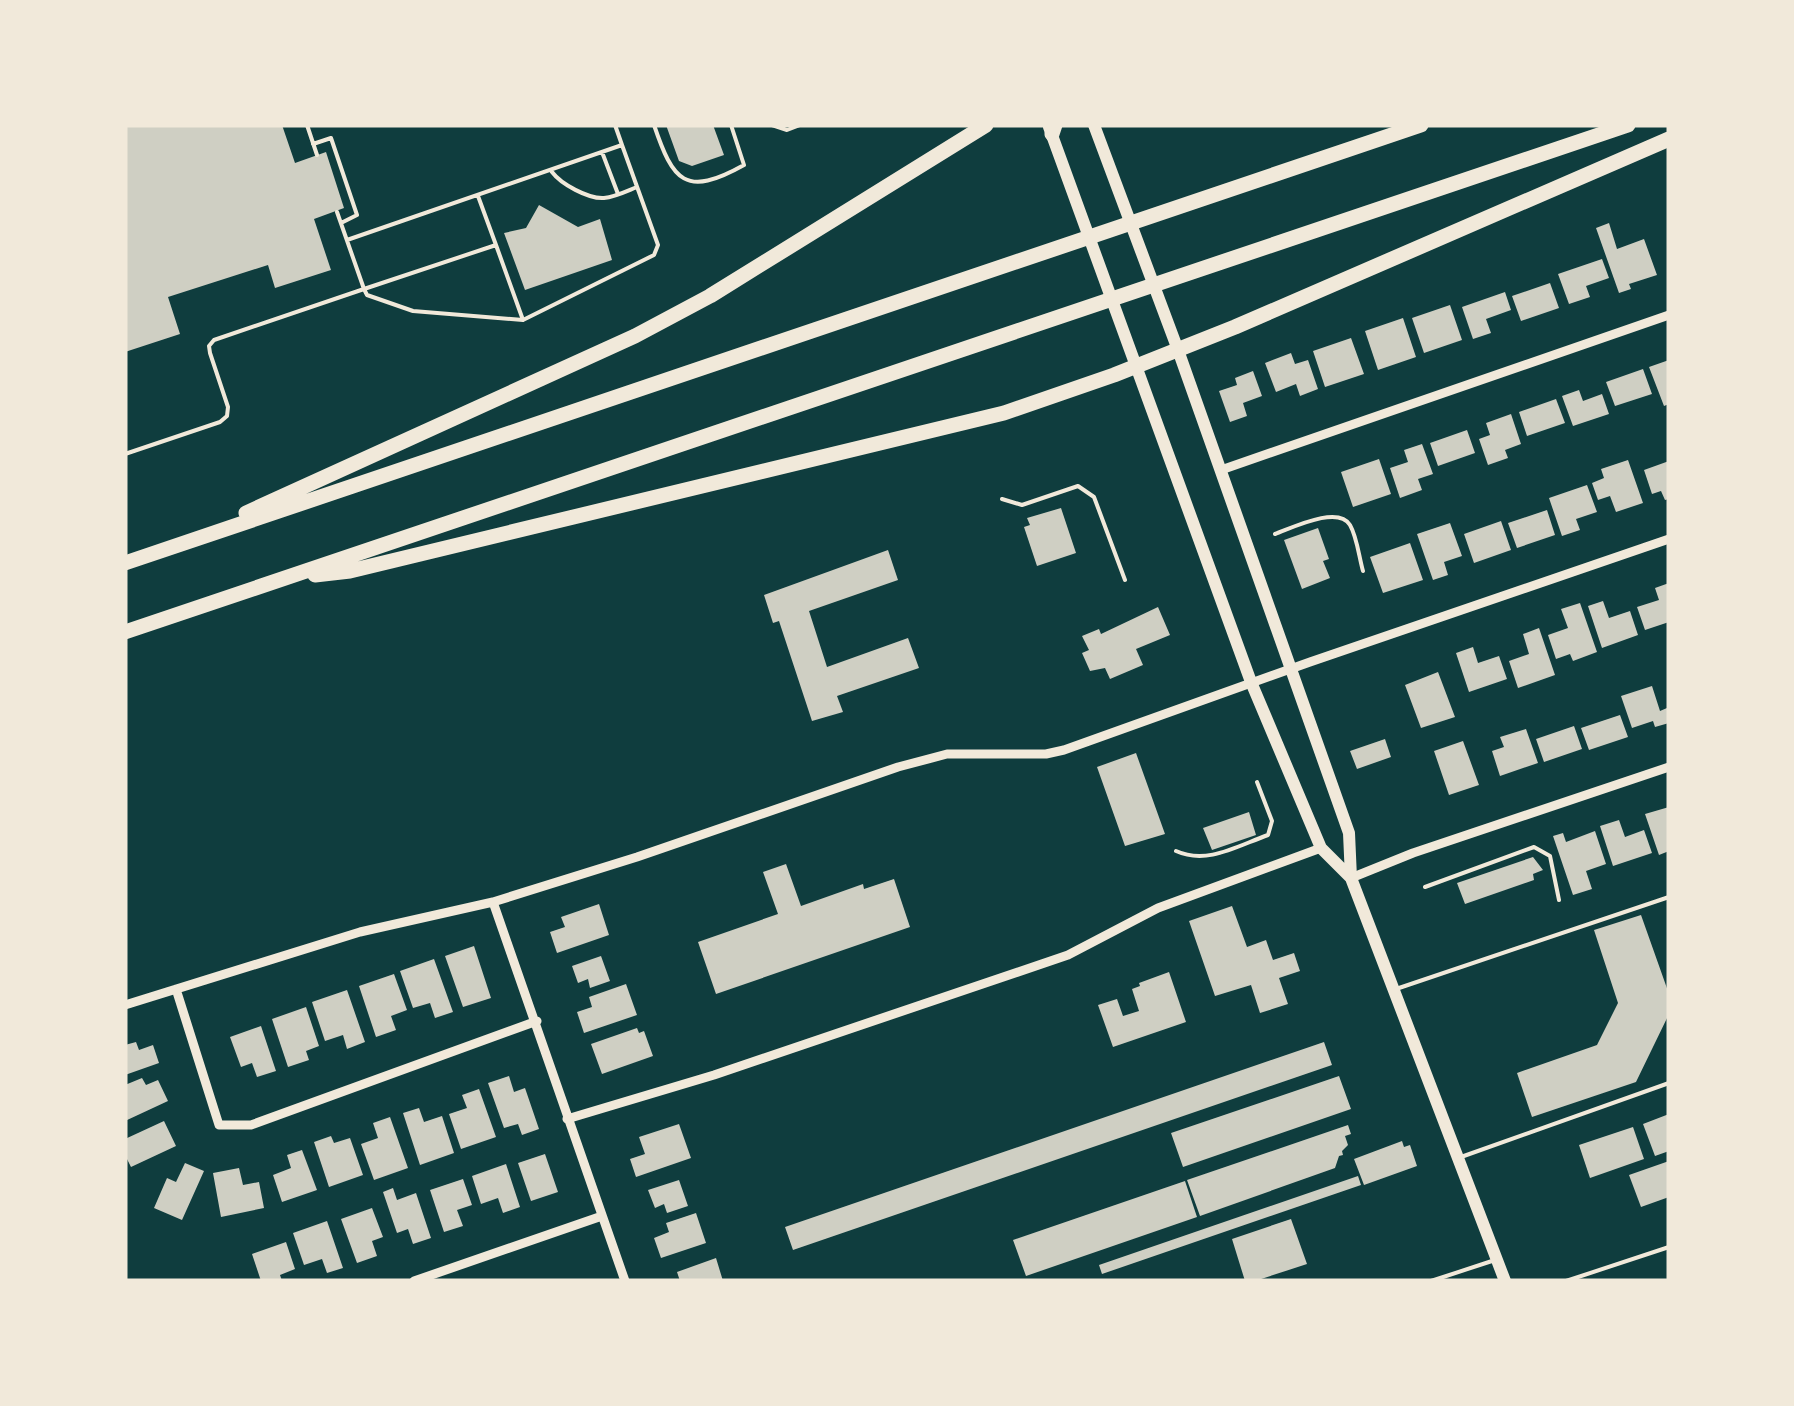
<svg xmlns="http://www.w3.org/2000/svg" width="1794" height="1406" viewBox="0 0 1794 1406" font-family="Roboto,sans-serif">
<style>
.building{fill:#cfcfc3}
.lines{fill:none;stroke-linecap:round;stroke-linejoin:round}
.service{stroke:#f1e9da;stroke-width:4}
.minor{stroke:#f1e9da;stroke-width:9}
.secondary{stroke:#f1e9da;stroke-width:12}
.motorway{stroke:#f1e9da;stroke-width:15}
</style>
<rect width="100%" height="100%" fill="#0f3d3e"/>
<path class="building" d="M125,125h157l13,38 31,-11 18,56 -30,11 17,51 -56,18 -7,-23 -100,32 12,37 -55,18z
M666,125h47l11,30 -32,11 -13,-5z
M539,205l39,22 22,-8 12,41 -87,30 -21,-57 22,-5z
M1609,223l8,26 27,-10 13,36 -28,9 2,5 -12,4 -23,-65z
M1602,259l7,19 -23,8 4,11 -21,7 -11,-30z
M1550,283l9,25 -38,13 -9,-25z
M1505,292l6,18 -25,9 5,14 -18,6 -11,-32z
M1450,305l12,35 -38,13 -12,-35z
M1403,318l13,39 -38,13 -13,-39z
M1351,338l13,36 -39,13 -12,-36z
M1291,353l4,11 13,-4 10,29 -18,7 -4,-12 -20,8 -11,-29z
M1669,360v44l-5,2 -15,-39z
M1643,369l9,25 -37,12 -9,-24z
M1253,371l9,25 -19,7 4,13 -17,6 -11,-31 18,-6 -2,-7z
M1579,390l4,11 19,-7 7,20 -36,12 -11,-30z
M1556,399l9,24 -38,13 -8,-24z
M1511,414l10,30 -16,6 3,8 -20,7 -9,-26 11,-4 -4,-12z
M1467,430l8,23 -37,13 -8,-23z
M1422,444l11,30 -15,5 4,11 -22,8 -10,-30 18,-6 -4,-12z
M1379,459l12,35 -38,13 -12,-35z
M1628,460l15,43 -27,9 -6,-16 -12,4 -6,-17 12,-5 -3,-9z
M1669,461v38l-4,1 -4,-9 -9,3 -8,-24z
M1587,485l10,27 -21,7 4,11 -18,6 -13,-38z
M1061,508l15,45 -39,13 -13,-39 6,-2 -3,-7z
M1547,510l8,25 -38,13 -9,-25z
M1501,521l10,29 -37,13 -10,-29z
M1450,523l12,33 -18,6 4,13 -15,5 -16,-46z
M1318,528l11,31 -6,2 7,17 -28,11 -18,-49z
M1410,543l13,37 -40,13 -13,-36z
M888,550l10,30 -89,31 18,56 81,-29 11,30 -82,28 6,16 -31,9 -33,-100 -6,2 -9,-28z
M1669,583v39l-24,8 -8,-23 22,-7 -4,-12z
M1603,601l6,17 21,-7 8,24 -36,13 -14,-42z
M1580,603l17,49 -24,9 -3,-7 -14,5 -8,-24 20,-7 -7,-19z
M1158,607l12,28 -34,14 7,16 -33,14 -5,-11 -15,3 -8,-18 7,-3 -7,-14 17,-7 2,5z
M1539,628l16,47 -37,13 -9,-27 20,-7 -6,-20z
M1473,647l5,16 21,-7 8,23 -38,13 -13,-39z
M1438,672l17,45 -34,11 -16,-43z
M1652,686l8,25 7,-3 2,15 -14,4 -2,-6 -21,7 -11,-32z
M1620,715l8,22 -39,13 -8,-22z
M1574,726l8,23 -38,13 -8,-23z
M1526,729l12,34 -38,13 -8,-25 12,-4 -4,-10z
M1385,739l6,18 -34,12 -7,-18z
M1463,741l16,44 -30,10 -15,-44z
M1136,753l29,81 -40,12 -28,-79z
M1669,807v44l-10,4 -14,-41z
M1249,812l7,23 -44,15 -9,-22z
M1619,820l6,17 19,-7 8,23 -39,13 -13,-40z
M1595,831l11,33 -20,7 6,18 -19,6 -20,-59 10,-3 3,9z
M1533,857l10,13 -10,4 1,6 -69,24 -8,-21z
M786,864l15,42 62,-22 1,5 30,-10 16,48 -194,67 -18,-52 80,-28 -15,-42z
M599,904l10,31 -52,18 -7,-21 15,-5 -4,-10z
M1232,906l15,41 19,-7 7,20 21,-7 6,18 -21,7 9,26 -28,9 -9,-28 -36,11 -26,-75z
M1641,915l28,79v20l-33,68 -104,35 -15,-44 80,-28 21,-42 -24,-73z
M474,946l17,52 -28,9 -18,-51z
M601,956l9,25 -20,7 -2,-9 -10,4 -6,-17z
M434,959l19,53 -18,6 -5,-15 -17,5 -13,-37z
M1169,972l17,50 -73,25 -15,-42 19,-6 6,17 16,-5 -7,-22 8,-3 -1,-3z
M394,974l13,36 -16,6 5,14 -20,7 -17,-51z
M626,984l11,31 -53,18 -7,-21 15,-5 -3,-10z
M347,990l18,52 -18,7 -4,-14 -18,6 -13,-39z
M306,1007l13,39 -13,5 3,9 -21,7 -16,-48z
M261,1026l15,45 -19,6 -5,-14 -11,4 -11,-30z
M637,1028l2,5 5,-2 9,25 -51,18 -11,-30z
M136,1042l3,8 14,-5 6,18 -34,12v-30z
M1324,1042l8,23 -539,185 -8,-23z
M509,1076l5,16 11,-4 14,41 -17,6 -4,-11 -14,4 -16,-45z
M1339,1076l12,33 -168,58 -12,-34z
M142,1078l4,7 12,-5 10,21 -43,20v-36z
M479,1089l17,48 -35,12 -12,-35 18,-6 -5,-13z
M419,1108l5,14 18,-6 12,37 -34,12 -17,-52z
M1669,1114v37l-14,5 -12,-32z
M390,1117l18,51 -34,12 -13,-36 17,-6 -5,-15z
M164,1121l12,25 -45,21 -6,-12v-16z
M679,1124l12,34 -55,19 -6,-18 15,-5 -6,-17z
M1348,1125l3,9 -6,2 3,9 -6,6 1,4 -4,1 -4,12 -135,48 -13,-36z
M1633,1127l11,32 -54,19 -11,-33z
M331,1136l3,7 16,-5 13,37 -34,12 -15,-45z
M1402,1141l2,6 6,-2 7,21 -53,19 -10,-26z
M302,1150l15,40 -35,12 -9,-27 18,-7 -4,-13z
M545,1154l13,38 -27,9 -13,-38z
M1669,1161v36l-28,10 -12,-32z
M185,1163l19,8 -22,49 -28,-12 13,-30 9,4z
M506,1164l14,43 -17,6 -5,-15 -17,6 -9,-28z
M239,1168l4,17 16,-3 5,26 -43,9 -8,-44z
M1358,1176l3,9 -259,89 -3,-9z
M463,1179l9,26 -15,5 6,16 -19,6 -14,-42z
M679,1180l9,26 -21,7 -3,-9 -9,4 -7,-18z
M1185,1181l12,36 -171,59 -13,-36z
M393,1188l4,12 19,-7 15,45 -18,6 -5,-15 -11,4 -14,-41z
M372,1208l11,29 -11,4 5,15 -20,7 -16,-44z
M696,1213l10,30 -45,15 -7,-20 15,-6 -3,-9z
M1291,1219l16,45 -52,17h-10l-13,-42z
M327,1221l16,47 -16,5 -5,-14 -18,6 -11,-32z
M286,1242l9,27 -15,6 2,6h-21l-9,-27z
M716,1258l7,23h-43l-3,-9z"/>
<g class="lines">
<path class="service" d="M307,125l10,30
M654,125c19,56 31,73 90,40l-13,-40
M772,125l15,5 13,-5
M313,144l18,-6 26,77 -16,8
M602,152l16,42
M552,172c9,12 36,27 52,26 11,-1 23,-7 33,-11
M347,240l275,-95 -7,-20
M496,245l27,75
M364,289l3,6 46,16 110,9 131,-65 4,-10 -36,-100
M364,289l132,-44 -18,-49
M125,454l95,-32 7,-6 1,-9 -18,-54 -1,-7 5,-6 150,-51 -27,-77
M1002,499l20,6 56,-19 16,11 31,83
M1275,534c17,-6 63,-29 75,-9 7,12 9,32 13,46
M1176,851c31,14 61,-5 92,-16l4,-14 -15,-39
M1425,887l109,-40 16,9 9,44
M1399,988l270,-91
M1461,1157l208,-74
M1431,1281l61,-20
M1566,1281l103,-34"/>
<path class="minor" d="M1221,470l448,-155
M1351,878l62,-25 256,-86
M493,902l132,379
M176,989l43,136h32l286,-104
M125,1005l235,-73 133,-30 144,-45 261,-90 49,-13h99l18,-4 246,-88 359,-123
M567,1119l147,-44 354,-120 90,-47 163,-60
M414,1281l188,-65"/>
<path class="secondary" d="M1094,125l84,225 171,483 2,45 154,403
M1049,127l202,555 70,166 30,30"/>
<path class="motorway" d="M1052,134l3,-9
M246,513l389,-177 75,-40 276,-171
M125,563l1296,-438
M315,575l35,-4 654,-158 110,-38 121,-48 434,-188
M125,632l1503,-507"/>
</g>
<rect width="1794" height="1406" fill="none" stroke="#f1e9da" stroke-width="255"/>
</svg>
